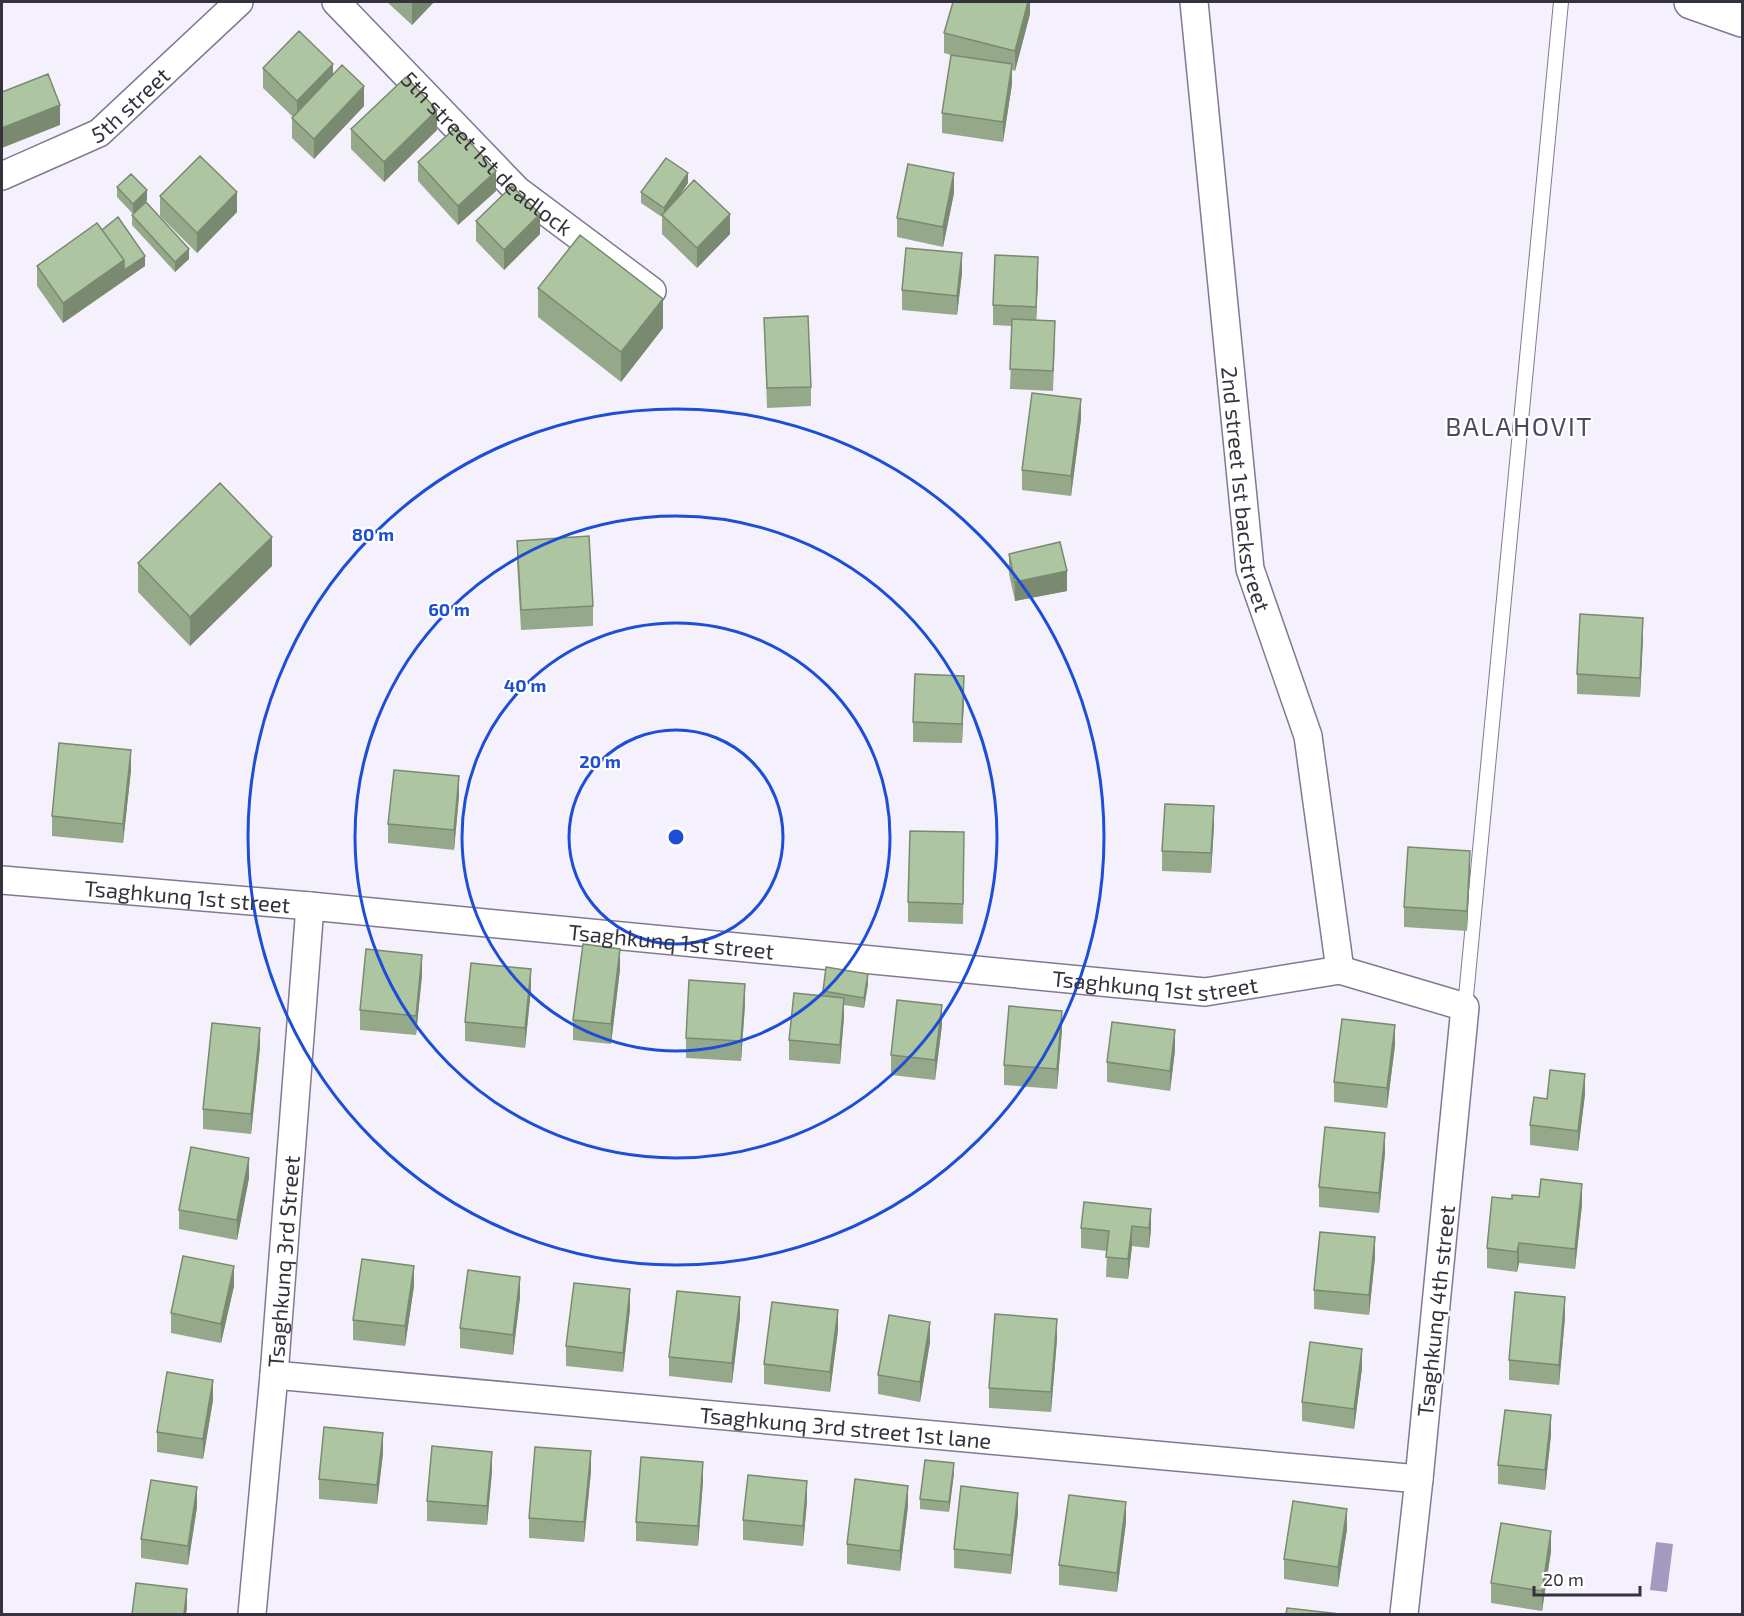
<svg xmlns="http://www.w3.org/2000/svg" width="1744" height="1616" viewBox="0 0 1744 1616" font-family="'Exo 2',sans-serif">
<style>
.water{fill:#a599c0}
.lines{fill:none;stroke-linecap:round;stroke-linejoin:round}
.lane-casing{stroke:#817993;stroke-width:16}
.street-casing{stroke:#817993;stroke-width:30}
.secondary-casing{stroke:#817993;stroke-width:36}
.lane{stroke:#fff;stroke-width:14}
.street{stroke:#fff;stroke-width:27}
.secondary{stroke:#fff;stroke-width:33}
.wall{fill:#95a98a}
.shaded-wall{fill:#798a70}
.building{fill:#adc5a0;stroke:#798a70;stroke-width:1.5}
.ring{fill:none;stroke:#1d4ed8;stroke-width:3}
.labels{text-anchor:middle;dominant-baseline:central;stroke-width:4.5;stroke-linejoin:round;paint-order:stroke}
.street-label{font-size:22px;fill:#36323d;stroke:#fff}
.quarter-label{font-size:26px;letter-spacing:1.5px;fill:#504860;stroke:#fff}
.centre{fill:#1d4ed8;stroke:#fff;stroke-width:3}
.ring-label{font-size:18px;text-anchor:middle;font-weight:bold;fill:#1d4ed8;stroke:#fff;stroke-width:4.5;stroke-linejoin:round;paint-order:stroke}
</style>
<rect width="100%" height="100%" fill="#f4f1fd"/>
<path class="water" d="M1656,1542l17,2 -6,48 -17,-2z"/>
<g class="lines">
<g class="lane-casing">
<path id="lane" d="M1465,1007l96,-1005"/>
</g>
<g class="street-casing">
<g id="street">
<path id="s1" d="M336,2l181,188 135,101"/>
<path id="s2" d="M1194,2l56,567 58,167 32,234"/>
<path id="s3" d="M2,176l97,-43 140,-131"/>
<path id="s4" d="M2,880l308,26 895,86 135,-22 125,37 -46,472 -15,135"/>
<path id="s5" d="M274,1375l1145,104"/>
<path id="s6" d="M252,1614l22,-239 36,-469"/>
</g>
</g>
<g class="secondary-casing">
<path id="secondary" d="M1691,2l51,18"/>
</g>
<use href="#lane" class="lane"/>
<use href="#street" class="street"/>
<use href="#secondary" class="secondary"/>
</g>
<path class="wall" d="M387,2h47l-22,23z
M1030,2v12l-15,57 -3,-1v14l-9,58 -61,-9v-20l9,-58 -7,-2v-20z
M263,68l70,7 31,31 -50,53 -22,-21v-20l1,-1 -30,-29z
M351,129l86,1 -53,52 -33,-33z
M418,162l78,29 -38,34 -40,-44z
M688,183l-8,12 50,39 -33,34 -35,-34v-17l-21,-14v-11z
M117,187l30,13 -13,13 55,46 -14,13 -43,-47v-10l1,-1 -16,-17z
M954,193l-11,54 -46,-10v-19z
M160,196l77,16 -40,41 -37,-37z
M476,221l64,13 -36,36 -28,-29z
M102,230l43,36 -82,57 -26,-37v-20z
M962,273l-5,42 -55,-5v-20z
M1038,276l-2,44 19,21 -2,50 -43,-2 2,-63 -19,-1v-20z
M538,288l125,40 -42,54 -83,-65z
M764,318l47,69v19l-44,2z
M1081,419l-10,77 -49,-6v-20z
M517,541l76,65v20l-72,4 -4,-69z
M1009,554l58,37 -52,10 -6,-27z
M138,563l134,3 -82,80 -52,-54z
M1643,638l-3,59 -63,-3v-20z
M964,696l-2,47 -49,-1v-20z
M131,770l-8,73 -71,-7v-20z
M459,796l-5,54 -66,-7v-19z
M1214,826l-3,47 -49,-2v-20z
M964,852l-1,72 -55,-2v-20z
M1470,871l-3,60 -63,-4v-20z
M620,969l-9,75 -38,-4v-20z
M422,975l-6,60 -56,-5v-20z
M868,984l-4,24 -20,-3v12l-4,47 -51,-4v-20l34,-45v-4z
M531,989l-6,59 -60,-7v-19z
M745,1004l-4,57 -55,-3v-20z
M942,1025l-7,55 -44,-5v-20z
M1062,1030l-5,59 -53,-4v-20z
M1395,1045l-8,63 -53,-6v-20z
M260,1047l-9,87 -48,-5v-20z
M1175,1050l-5,41 -63,-9v-20z
M1585,1094l-7,57 -48,-6v-20l17,-26z
M1385,1153l-6,60 -60,-6v-20z
M249,1178l-12,62 -58,-11v-19z
M1512,1199l70,5 -7,65 -56,-6 -2,9 -30,-4v-20z
M1084,1202l67,27 -2,19 -17,-2 -4,33 -22,-2 1,-26 -26,-3v-20z
M1375,1257l-6,58 -55,-6v-19z
M234,1286l-13,57 -50,-10v-20z
M414,1286l-9,60 -52,-6v-20z
M520,1297l-7,58 -53,-7v-20z
M630,1309l-7,63 -57,-6v-20z
M740,1317l-8,66 -63,-7v-19z
M1565,1317l-6,68 -50,-5v-20z
M838,1330l-8,62 -66,-8v-20z
M1057,1339l-6,73 -62,-4v-20z
M930,1342l-10,60 -42,-8v-19z
M1362,1368l-8,61 -52,-8v-19z
M213,1400l-10,59 -46,-7v-20z
M1551,1435l-6,55 -47,-6v-19z
M383,1453l-6,51 -58,-5v-20z
M492,1471l-5,54 -60,-4v-20z
M591,1471l-7,71 -55,-4v-20z
M954,1473l-5,39 -29,-3v-10z
M703,1481l-5,65 -62,-5v-19z
M807,1501l-4,45 -60,-6v-20z
M908,1506l-8,65 -53,-7v-20z
M197,1507l-9,58 -47,-7v-19z
M1018,1513l-7,61 -57,-6v-19z
M1126,1522l-9,70 -58,-7v-20z
M1347,1529l-9,58 -54,-8v-20z
M1551,1551l-9,60 -51,-8v-20z"/>
<path class="shaded-wall" d="M412,2h22l-22,23z
M1028,2h2v12l-15,57v-20z
M333,64v20l-36,37v-20z
M1012,64v20l-9,58v-20z
M364,86v20l-50,53v-20z
M60,105v20l-58,23v-20z
M437,110v20l-53,52v-20z
M496,171v20l-38,34v-19z
M688,173v10l-24,35v-10z
M954,173v20l-11,54v-20z
M147,190v10l-14,14v-10z
M237,192v20l-40,41v-20z
M540,214v20l-36,36v-20z
M730,214v20l-33,34v-20z
M189,249v10l-14,13v-10z
M962,253v20l-5,42v-19z
M145,256v10l-82,57v-20l61,-43z
M1038,257v19l-2,50v-19z
M3,276v20l-1,1v-20z
M663,299v29l-42,54v-30z
M1081,399v20l-10,77v-20z
M272,537v29l-82,80v-29z
M1067,571v20l-52,10v-19z
M1643,618v20l-3,59v-19z
M964,676v20l-2,47v-19z
M131,750v20l-8,73v-19z
M459,776v20l-5,54v-20z
M1214,806v20l-3,47v-20z
M1470,851v20l-3,60v-20z
M620,949v20l-9,75v-20z
M422,955v20l-6,60v-19z
M531,969v20l-6,59v-20z
M868,974v10l-4,24v-10z
M745,984v20l-4,57v-20z
M844,998v19l-4,47v-19z
M942,1005v20l-7,55v-20z
M1062,1011v19l-5,59v-20z
M1395,1025v20l-8,63v-20z
M260,1028v19l-9,87v-20z
M1175,1030v20l-5,41v-20z
M1585,1074v20l-7,57v-20z
M1385,1133v20l-6,60v-20z
M249,1158v20l-12,62v-20z
M1582,1184v20l-7,65v-20z
M1151,1209v20l-2,19v-20z
M1132,1226v20l-4,33v-20z
M1375,1237v20l-6,58v-20z
M1519,1243v20l-2,9v-20z
M234,1266v20l-13,57v-19z
M414,1266v20l-9,60v-20z
M520,1277v20l-7,58v-20z
M630,1289v20l-7,63v-19z
M740,1297v20l-8,66v-20z
M1565,1297v20l-6,68v-20z
M838,1310v20l-8,62v-20z
M1057,1319v20l-6,73v-20z
M930,1322v20l-10,60v-20z
M1362,1349v19l-8,61v-20z
M213,1380v20l-10,59v-20z
M1551,1415v20l-6,55v-20z
M383,1433v20l-6,51v-19z
M591,1451v20l-7,71v-20z
M492,1452v19l-5,54v-19z
M703,1462v19l-5,65v-20z
M954,1463v10l-5,39v-10z
M807,1481v20l-4,45v-20z
M908,1486v20l-8,65v-20z
M197,1487v20l-9,58v-19z
M1018,1493v20l-7,61v-19z
M1126,1502v20l-9,70v-19z
M1347,1509v20l-9,58v-20z
M1551,1531v20l-9,60v-20z
M187,1589v20l-1,5h-2z"/>
<path class="building" d="M953,2h75l-13,49 -71,-18z
M299,31l34,33 -36,37 -34,-33z
M951,55l61,9 -9,58 -61,-9z
M342,65l22,21 -50,53 -22,-21z
M48,74l12,31 -58,23v-36z
M406,77l31,33 -53,52 -33,-33z
M456,127l40,44 -38,35 -40,-44z
M200,156l37,36 -40,41 -37,-37z
M666,158l22,15 -24,35 -23,-16z
M908,164l46,9 -11,54 -46,-9z
M131,174l16,16 -14,14 -16,-17z
M694,180l36,34 -33,34 -35,-33z
M512,186l28,28 -36,36 -28,-29z
M146,202l43,47 -14,13 -43,-47z
M118,217l27,39 -21,14v-10l-22,-30z
M97,223l27,37 -61,43 -26,-37z
M580,235l83,64 -42,53 -83,-64z
M906,248l56,5 -5,43 -55,-6z
M995,255l43,2 -2,50 -43,-2z
M808,316l3,71 -44,1 -3,-70z
M1012,319l43,2 -2,50 -43,-2z
M1032,393l49,6 -10,77 -49,-6z
M220,483l52,54 -82,80 -52,-54z
M589,536l4,70 -72,4 -4,-69z
M1060,542l7,29 -52,11 -6,-28z
M1580,614l63,4 -3,60 -63,-4z
M915,674l49,2 -2,48 -49,-2z
M59,743l72,7 -8,74 -71,-8z
M394,770l65,6 -5,54 -66,-6z
M1165,804l49,2 -3,47 -49,-2z
M910,831l54,1 -1,72 -55,-2z
M1408,847l62,4 -3,60 -63,-4z
M583,944l37,5 -9,75 -38,-4z
M366,949l56,6 -6,61 -56,-6z
M471,963l60,6 -6,59 -60,-6z
M826,967l42,7 -4,24 -41,-7z
M689,980l56,4 -4,57 -55,-3z
M794,993l50,5 -4,47 -51,-5z
M897,1000l45,5 -7,55 -44,-5z
M1009,1006l53,5 -5,58 -53,-4z
M1342,1019l53,6 -8,63 -53,-6z
M1112,1022l63,8 -5,41 -63,-9z
M212,1023l48,5 -9,86 -48,-5z
M1550,1070l35,4 -7,57 -48,-6 4,-28 13,2z
M1325,1127l60,6 -6,60 -60,-6z
M191,1147l58,11 -12,62 -58,-10z
M1541,1179l41,5 -7,65 -56,-6 -2,9 -30,-4 5,-51 20,2v-4l27,2z
M1084,1202l67,7 -2,19 -17,-2 -4,33 -22,-2 3,-26 -28,-3z
M1320,1232l55,5 -6,58 -55,-5z
M183,1256l51,10 -13,58 -50,-11z
M362,1259l52,7 -9,60 -52,-6z
M468,1270l52,7 -7,58 -53,-7z
M574,1283l56,6 -7,64 -57,-7z
M677,1291l63,6 -8,66 -63,-6z
M1515,1292l50,5 -6,68 -50,-5z
M772,1302l66,8 -8,62 -66,-8z
M995,1314l62,5 -6,73 -62,-4z
M889,1315l41,7 -10,60 -42,-7z
M1310,1342l52,7 -8,60 -52,-7z
M167,1372l46,8 -10,59 -46,-7z
M1505,1410l46,5 -6,55 -47,-5z
M324,1427l59,6 -6,52 -58,-6z
M432,1446l60,6 -5,54 -60,-5z
M535,1447l56,4 -7,71 -55,-4z
M641,1457l62,5 -5,64 -62,-4z
M925,1460l29,3 -5,39 -29,-3z
M748,1475l59,6 -4,45 -60,-6z
M855,1479l53,7 -8,65 -53,-7z
M151,1480l46,7 -9,59 -47,-7z
M961,1486l57,7 -7,62 -57,-6z
M1069,1495l57,7 -9,71 -58,-8z
M1293,1501l54,8 -9,58 -54,-8z
M1501,1523l50,8 -9,60 -51,-8z
M136,1583l51,6 -3,25h-52z
M1287,1608l53,6h-54z"/>
<g class="ring">
<circle cx="676" cy="837" r="107"/>
<circle cx="676" cy="837" r="214"/>
<circle cx="676" cy="837" r="321"/>
<circle cx="676" cy="837" r="428"/>
</g>
<g class="labels">
<g class="street-label">
<text stroke="none"><textPath href="#s3" startOffset="148">5th street</textPath></text>
<text stroke="none"><textPath href="#s1" startOffset="214">5th street 1st deadlock</textPath></text>
<text stroke="none"><textPath href="#s2" startOffset="490">2nd street 1st backstreet</textPath></text>
<text stroke="none"><textPath href="#s4" startOffset="186">Tsaghkunq 1st street</textPath></text>
<text stroke="none"><textPath href="#s4" startOffset="672">Tsaghkunq 1st street</textPath></text>
<text stroke="none"><textPath href="#s4" startOffset="1158">Tsaghkunq 1st street</textPath></text>
<text stroke="none"><textPath href="#s6" startOffset="354">Tsaghkunq 3rd Street</textPath></text>
<text transform="translate(1435 1311) rotate(-84)">Tsaghkunq 4th street</text>
<text stroke="none"><textPath href="#s5" startOffset="574">Tsaghkunq 3rd street 1st lane</textPath></text>
</g>
<g class="quarter-label">
<text x="1519" y="425">BALAHOVIT</text>
</g>
</g>
<circle cx="676" cy="837" r="9" class="centre"/>
<g class="ring-label">
<text x="373" y="541">80 m</text>
<text x="449" y="616">60 m</text>
<text x="525" y="692">40 m</text>
<text x="600" y="768">20 m</text>
</g>
<rect width="1744" height="1616" fill="none" stroke="#36323d" stroke-width="6"/>
<path d="M1534 1586v9h106v-9" fill="none" stroke="#36323d" stroke-width="3"/>
<text x="1543" y="1586" font-size="18" fill="#36323d" stroke="#ffffff" stroke-width="4.5" paint-order="stroke">20 m</text>
</svg>
